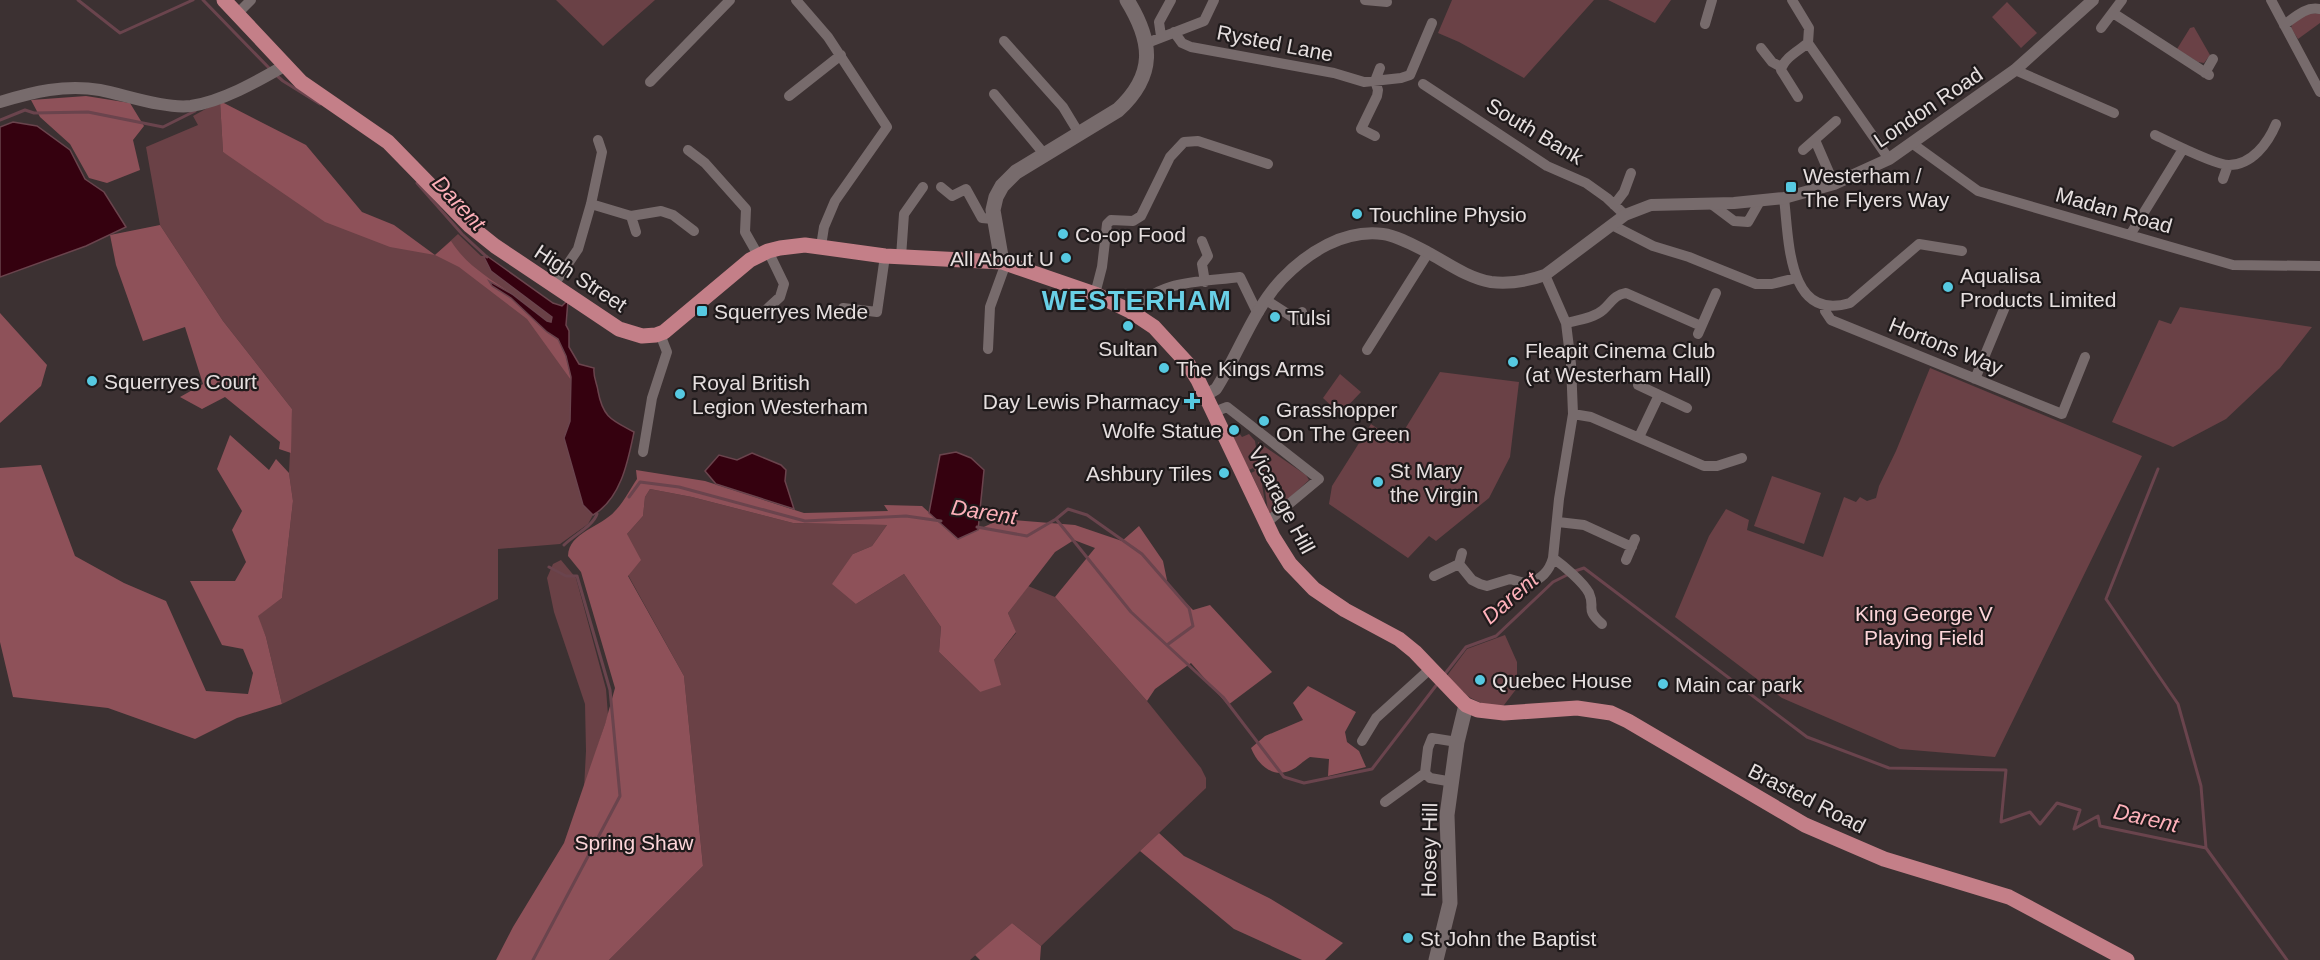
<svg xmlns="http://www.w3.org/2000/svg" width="2320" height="960" viewBox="0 0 2320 960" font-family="Arial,sans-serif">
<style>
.green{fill:#6a4146}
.forest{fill:#8e5159}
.water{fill:#35010f;stroke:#6a444d;stroke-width:1.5}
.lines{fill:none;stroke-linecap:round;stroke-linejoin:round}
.stream{stroke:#6a444d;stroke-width:3}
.minor{stroke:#776b6c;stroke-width:10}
.tertiary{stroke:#776b6c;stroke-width:12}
.secondary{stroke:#776b6c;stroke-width:15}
.primary{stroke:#c47f88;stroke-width:15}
.poi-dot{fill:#56c9e1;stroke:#1f1a1b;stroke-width:2}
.labels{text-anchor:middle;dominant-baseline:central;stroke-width:4.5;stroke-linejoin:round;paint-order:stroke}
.street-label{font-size:21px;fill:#e6dfdf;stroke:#1f1a1b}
.poi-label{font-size:21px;fill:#e6dfdf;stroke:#1f1a1b;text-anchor:start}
.park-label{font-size:21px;fill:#fdd5d9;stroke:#1f1a1b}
.water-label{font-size:22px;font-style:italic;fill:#feb1ba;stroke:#1f1a1b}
.district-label{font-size:27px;font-weight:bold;letter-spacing:1.5px;fill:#69d0e6;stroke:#1f1a1b}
</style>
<rect width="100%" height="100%" fill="#3c3132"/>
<path class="green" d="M556,0h99l-52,46z
M1452,0h142l-70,78 -65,-36 -21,-9z
M1608,0h63l-16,23z
M2007,2l30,31 -16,15 -29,-31z
M2320,13v10l-22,16 -7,-11c4,-14 17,-14 29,-15z
M2194,27l16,28 -6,8 -6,-1 -21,-13 13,-21z
M220,101l3,51 212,103 23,-21 23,22h6l66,47 9,3 6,-6 -2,25 3,6v15l10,18 -8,17 -1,40 -6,17 19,67 10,10 -5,9 -28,20 -62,5v50l-216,105 -16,-67 -9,-21 25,-18 11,-97 -4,-28 3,-64 -69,-88 -63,-96 -14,-78 52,-22 -5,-9z
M2180,307l132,20 -32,41 -54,51 -53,28 -61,-25 47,-102 12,4z
M1930,368l212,88 -147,301 -95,-8 -118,-51 -107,-81 34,-81 17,-27 23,11 -2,10 76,27 21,-60 12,5 4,-5 7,4 9,-3 3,-12 17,-35z
M1440,372l79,10 -9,75 -21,41 -53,43 -7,-5 -21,22 -79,-54 3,-18 39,-62 26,18z
M1340,374l21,18 -21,22 -17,-16z
M1239,433l3,4 7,-3 6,7 10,62 -14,-30 4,-2 -2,-3 -4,2 -17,-31z
M1258,442l48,33 3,5 -37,34 -4,-3z
M1772,476l49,17 -17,51 -50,-18z
M650,489l42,8 101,26 94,2 -15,21 -19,8 3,50 48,-30 37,53 -2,25 41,40 14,-32 22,-27 -8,-20 20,-27 27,11 92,104 54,67 5,10v10l-165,158 -29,-23 -42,37h-361l94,-94 -19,-190 -56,-101 -1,-41 16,-18 2,-19z
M561,560l15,18 30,111 2,26 -24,74 2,-38 -1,-47 -31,-92 -7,-34 6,-14z
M1505,635l12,27v26l-16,21c-27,-7 -35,-12 -55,-32l21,-28z"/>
<path class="forest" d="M86,96l44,7 14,23 -11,14 7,30 -33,13 -18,-5 -19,-34 -30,-27 -9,-17z
M220,101l86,44 56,67 32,13 41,30 16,-14c15,24 38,37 61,53l-20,-8 19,12 36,34 11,7 8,17 5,24 -44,-61 -68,-52 -24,-12 -45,-8 -65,-25 -102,-70z
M160,225l63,96 69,88 -1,44 -12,-4 1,-7 -55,-45 -23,12 -22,-12 23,-13 -18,-57 -42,14 -27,-76 -6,-30z
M0,313l47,52 -6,21 -41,37z
M230,435l39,35 7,-11 13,14 4,28 -11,97 -24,18 8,21 16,67 -45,14 -42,21 -87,-31 -95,-11 -13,-55v-174l41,-3 34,91 49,27 42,18 40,90 42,3 5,-21 -10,-24 -21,-4 -32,-64h45l11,-19 -14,-32 10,-19 -25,-42z
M636,470l69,11 99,32 84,-2 -4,-6 38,1 36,33 43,-20 74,6 47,16 17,-15 24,35 5,24 25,25 17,-5 62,67 -44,33 -37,-42 -36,26 -8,12 -92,-104 40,-49 -21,-8 -19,12 -47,61 8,19 -22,28 7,25 -21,7 -41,-40 2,-25 -37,-53 -48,30 -24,-20 21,-30 19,-8 15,-21 -94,-2 -101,-26 -42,-8 -5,8 -2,19 -16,18 14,26 -13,16 56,100 19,190 -94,94h-113l17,-33 51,-84 41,-119 10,-36 -34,-116 -13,-16c1,-24 33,-29 47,-45 9,-9 15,-22 22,-32z
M1308,686l48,26 -11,20 2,10 12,9 7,16 -38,9 1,-17 -19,-2c-7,4 -14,12 -21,14 -18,7 -32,-8 -38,-23l14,-12 38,-16 -10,-17z
M1159,833l25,23 85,42 74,45 -18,17h-23l-68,-31 -94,-78z
M1012,923l29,23 -1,14h-60l-5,-5z"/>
<path class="water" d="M13,122l24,4 33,24 15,29 19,13 22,35 -40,19 -86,31v-150z
M487,256l66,47 9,3 6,-6 -2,25 3,6v16l10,17 15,4c-1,10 3,15 4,23 5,27 14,29 36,41 -6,29 -13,67 -41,83l-10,-10 -19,-67 6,-17 1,-44 -5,-21 -8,-17 -11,-7 -36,-34 -19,-12 -3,-5 23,13 35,27 4,1 1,-5 -61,-46 -7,-14z
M956,452l15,6 13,12 -6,60 -20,9 -29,-26 11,-58z
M752,453l29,12 5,5 -1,11 9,28 -78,-25 -11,-13 14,-16 18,5z"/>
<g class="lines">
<path class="stream" d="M78,0l42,33 73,-33
M203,0l68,70
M275,74l8,7 37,23
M0,120l25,-10 9,3 54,-1 75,15 32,-16
M417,183l45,51 25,23
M2158,469l-52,130 72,105 23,82 5,62
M629,497l11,-15 39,5 126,34 101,-5 35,5
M1056,519l12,-10 19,6 55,39 47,54 4,18 -26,19
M977,527l50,9 29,-17 75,93 92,85 61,80 20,6 68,-14 66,-86
M564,545c10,-10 29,-19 33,-31
M1575,571l9,-3 223,169 82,31 117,2 -5,52 29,-10 10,12 17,-21 23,7 -6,19 24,-13 2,10 106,22 81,112
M1444,675l22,-28 30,-11 57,-54 16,-8
M533,960l87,-164 -10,-106 -33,-114h-11l-17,-9"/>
<path class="minor" d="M796,0l32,37 59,90 -52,74 -11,26 -3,19
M1365,0l22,2
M1792,0l17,28 -1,15 81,116
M2271,0l49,92
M2113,13l96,62
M237,14l14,-14
M1705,24l7,-24
M2284,25c11,-8 22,-19 36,-16
M2101,28l21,-28
M1174,32l8,11 9,4 143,26 30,9 37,-4 9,-3 22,-52
M1161,36l-2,-14 12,-22
M1004,41l59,66 17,28
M1147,43l57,-22 10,-21
M1761,48l11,14 9,5
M2015,70l99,43
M2205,73l8,-14
M650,82l80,-82
M1423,84l124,82 39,17 21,15 18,17
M994,94l51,61
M789,96l52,-41
M1798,97l-17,-27c3,-12 17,-19 27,-27
M2155,135c15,7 60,30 74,30 23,0 39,-22 47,-41
M1375,136l-14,-7 16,-33 1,-6 -3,-9 5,-13
M1815,140l19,44
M1913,144l65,47 255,74 87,1
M688,150l17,13 41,46 -1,23 13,23
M1803,150l33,-29
M2223,179l5,-14
M941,187l11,9 14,-7 16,29 11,1
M1784,198c5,41 3,124 66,105l69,-59 43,7
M1710,203l24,18 14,1 12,-21
M591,204l40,12 30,-5 12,4 21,16
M1614,205l10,-13 7,-19
M631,216l5,16
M1612,225l41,21 36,11 67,27h16l24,-6
M2130,235l53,-86
M1202,241l6,15 -6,8 3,18
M768,251l16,33 -4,13 -12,11
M901,257l3,-43 19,-27
M553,286l25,-37 13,-45 11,-52 -4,-12
M1095,294l7,-27 5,-43 4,-4 22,1 8,-5 29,-59 14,-15 14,-1 70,23
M1266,300l31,20 5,-8
M1825,306v5l6,9 231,94 23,-57
M843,308l34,4 8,-56
M1133,313c23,-34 70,-31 107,-36l16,33 3,2
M1566,323c12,-3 28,-5 37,-13 9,-8 11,-15 23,-17l75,33
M1698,334l18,-41
M988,349l2,-42 16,-44
M1367,350l61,-97
M1975,379l32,-77
M1638,385l49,23
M1214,412l13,-5 92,72 -53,44
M1573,414l18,3 113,49h13l25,-8
M1639,437l20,-42
M643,452l9,-54 15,-46 -7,-18
M1558,522l26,3 48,22
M1553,558c11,8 30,24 36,35 7,16 -5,15 13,31
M1626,560l9,-21
M1459,564l13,16 8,4 7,2 23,-7 18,5c13,-5 21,-12 25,-26l6,-59 14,-85 -2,-50 -5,-41 -21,-48
M1434,576l25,-12 3,-11
M1362,741l14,-23 54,-49
M1453,782l-23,-4 -5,-5 3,-25 4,-10 25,4
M1385,802l40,-29"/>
<path class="tertiary" d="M0,102c33,-10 65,-18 100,-12 26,5 64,19 91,16 32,-5 65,-24 93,-40
M1206,395l10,-6c23,-36 37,-79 66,-110 26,-27 62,-50 101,-45 15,2 32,12 46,19 20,11 39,25 62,29 18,2 37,-1 54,-7l80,-60 26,-10 83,-2 50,-5 50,-14 55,-25 126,-89 78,-70"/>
<path class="secondary" d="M1002,262l-9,-52 3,-13 6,-11 14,-14 102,-62c38,-35 35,-68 9,-110
M1436,960l14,-57 -3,-88 10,-73 9,-37"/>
<path class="primary" d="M224,0l77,82 87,60 82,84 25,20 124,83 23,7 14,-1 8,-3 86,-72 18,-9 12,-3 25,-3 80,11 117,6 93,32 35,17 24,16 34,37 10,16 75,157 17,27 24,25 31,21 54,29 16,13 43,45 8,8 12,5 26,3 73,-5 34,5 17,8 177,104 79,34 125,38 118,63"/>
</g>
<g class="poi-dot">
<rect x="1785" y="181" width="12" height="12" rx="3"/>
<circle cx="1357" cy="214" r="6"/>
<circle cx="1063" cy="234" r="6"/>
<circle cx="1066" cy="258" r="6"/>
<circle cx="1948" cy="287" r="6"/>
<rect x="696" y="305" width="12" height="12" rx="3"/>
<circle cx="1275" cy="317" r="6"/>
<circle cx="1128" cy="326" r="6"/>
<circle cx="1513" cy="362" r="6"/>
<circle cx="1164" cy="368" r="6"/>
<circle cx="92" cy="381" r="6"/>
<circle cx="680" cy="394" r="6"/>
<path d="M1189 392h6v6h6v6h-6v6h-6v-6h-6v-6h6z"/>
<circle cx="1264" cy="421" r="6"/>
<circle cx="1234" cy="430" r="6"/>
<circle cx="1224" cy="473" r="6"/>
<circle cx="1378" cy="482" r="6"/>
<circle cx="1480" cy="680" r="6"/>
<circle cx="1663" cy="684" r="6"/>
<circle cx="1408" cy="938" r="6"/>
</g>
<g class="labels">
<g class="street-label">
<text transform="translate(1275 43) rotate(11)">Rysted Lane</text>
<text transform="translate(1928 107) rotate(-34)">London Road</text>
<text transform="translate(1535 131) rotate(31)">South Bank</text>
<text transform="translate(2114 210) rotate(16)">Madan Road</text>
<text transform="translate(581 278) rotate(33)">High Street</text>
<text transform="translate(1946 346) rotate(22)">Hortons Way</text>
<text transform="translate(1282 500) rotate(62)">Vicarage Hill</text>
<text transform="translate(1807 798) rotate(27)">Brasted Road</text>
<text transform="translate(1429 850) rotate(-89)">Hosey Hill</text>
</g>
<g class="poi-label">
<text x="1803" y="175">Westerham /<tspan x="1803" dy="24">The Flyers Way</tspan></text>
<text x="1369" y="214">Touchline Physio</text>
<text x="1075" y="234">Co-op Food</text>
<text x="1054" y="258" text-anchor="end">All About U</text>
<text x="1960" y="275">Aqualisa<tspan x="1960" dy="24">Products Limited</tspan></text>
<text x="714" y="311">Squerryes Mede</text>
<text x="1287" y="317">Tulsi</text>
<text x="1128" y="348" text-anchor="middle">Sultan</text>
<text x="1525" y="350">Fleapit Cinema Club<tspan x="1525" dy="24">(at Westerham Hall)</tspan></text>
<text x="1176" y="368">The Kings Arms</text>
<text x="104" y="381">Squerryes Court</text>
<text x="692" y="382">Royal British<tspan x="692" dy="24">Legion Westerham</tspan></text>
<text x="1180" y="401" text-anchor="end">Day Lewis Pharmacy</text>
<text x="1276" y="409">Grasshopper<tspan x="1276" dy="24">On The Green</tspan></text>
<text x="1222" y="430" text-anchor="end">Wolfe Statue</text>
<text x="1390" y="470">St Mary<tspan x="1390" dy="24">the Virgin</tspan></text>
<text x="1212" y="473" text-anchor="end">Ashbury Tiles</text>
<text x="1492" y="680">Quebec House</text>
<text x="1675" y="684">Main car park</text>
<text x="1420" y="938">St John the Baptist</text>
</g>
<g class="park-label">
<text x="1924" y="613">King George V<tspan x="1924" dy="24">Playing Field</tspan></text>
<text x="634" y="842">Spring Shaw</text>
</g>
<g class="water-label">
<text transform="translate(459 203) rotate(47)">Darent</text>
<text transform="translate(984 512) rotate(9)">Darent</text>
<text transform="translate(1510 598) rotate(-41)">Darent</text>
<text transform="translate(2146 818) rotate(13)">Darent</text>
</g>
<g class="district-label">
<text x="1137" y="301">WESTERHAM</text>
</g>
</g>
</svg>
